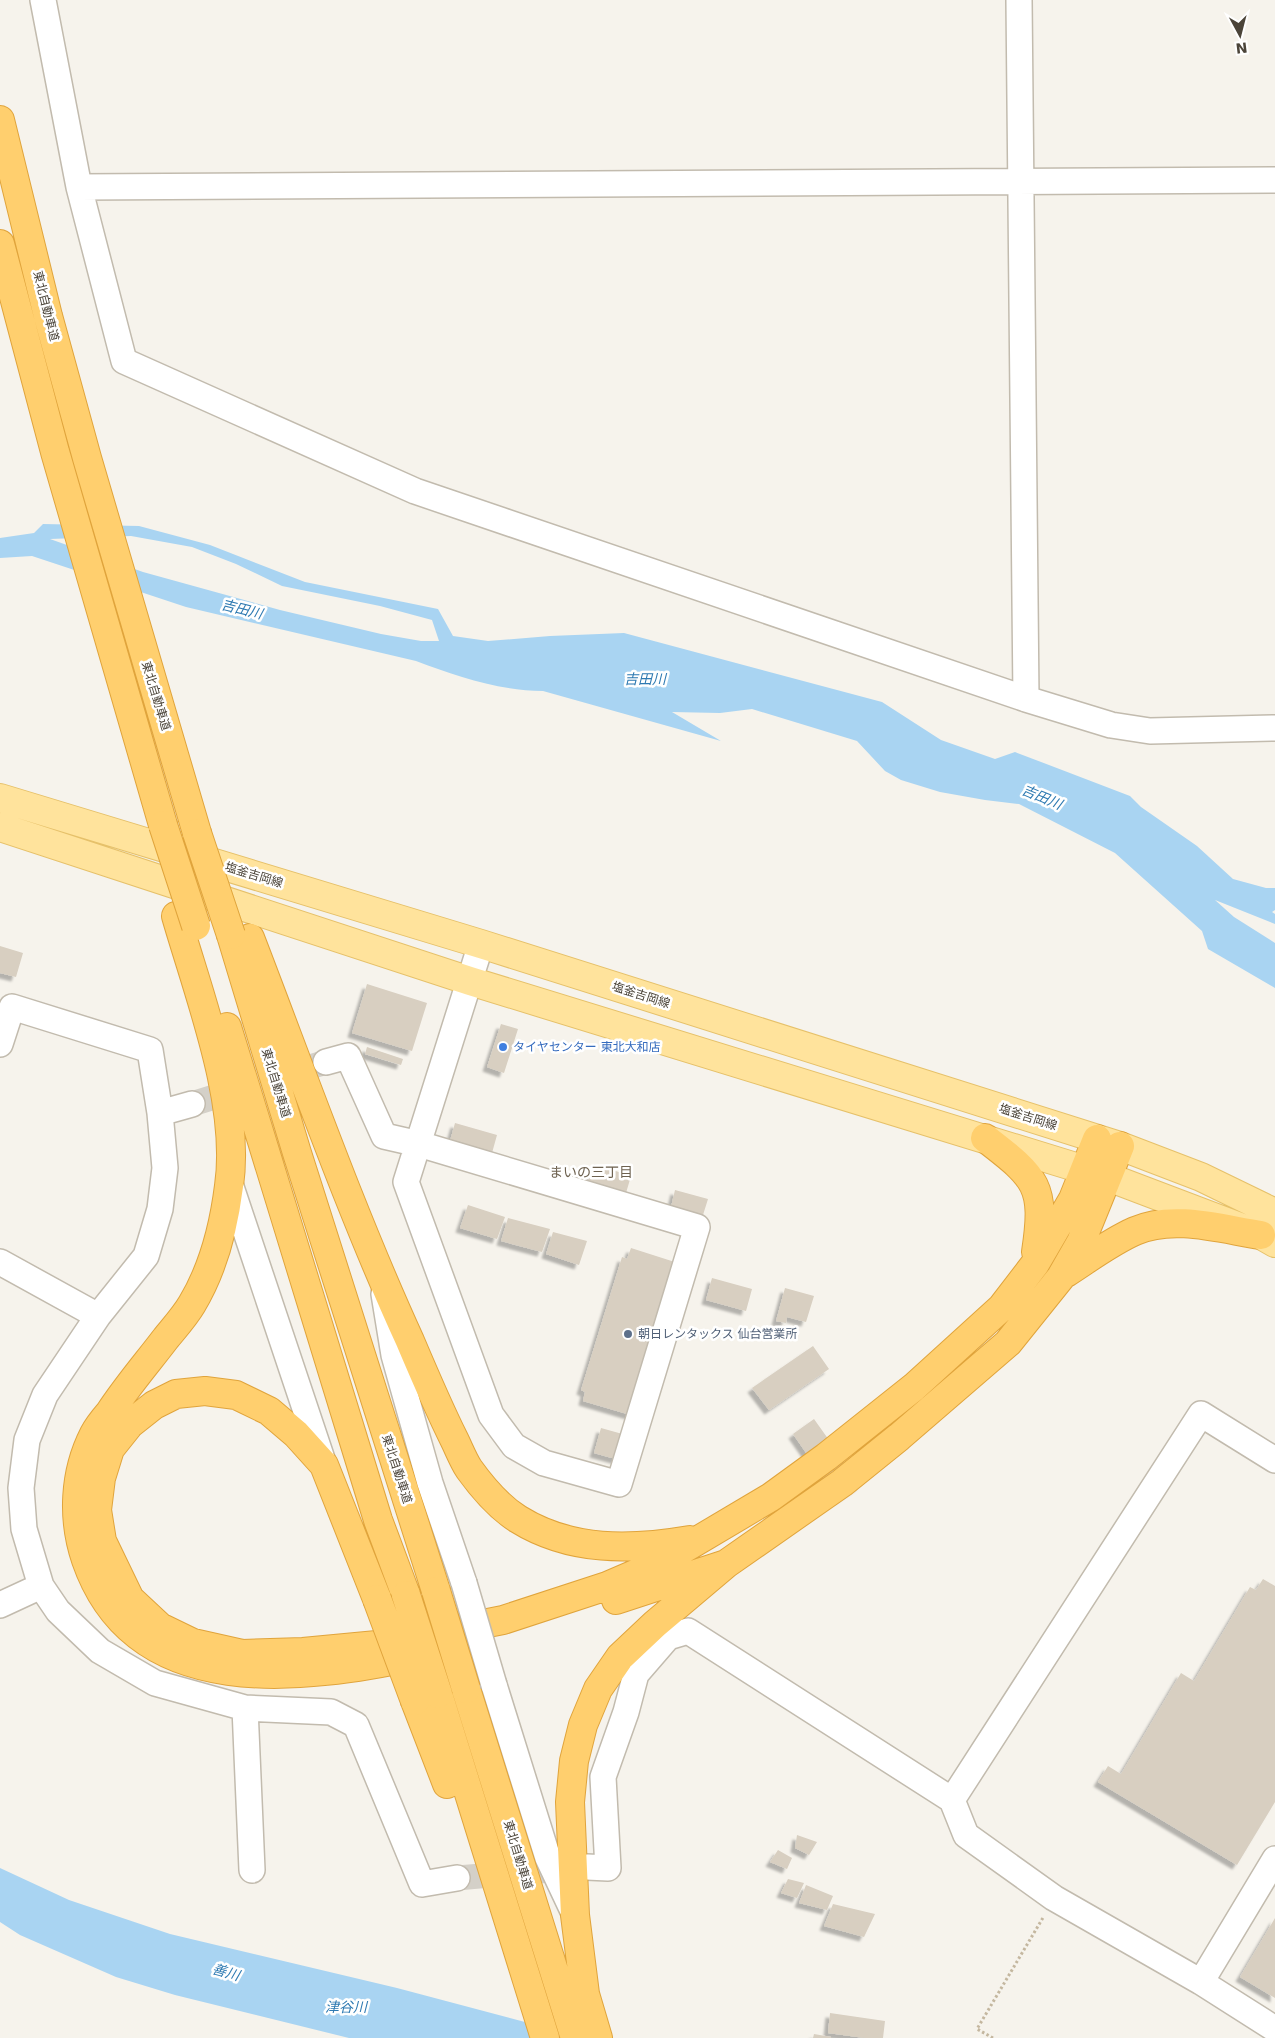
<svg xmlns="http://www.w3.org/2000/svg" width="1275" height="2038" viewBox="0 0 1275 2038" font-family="'DejaVu Sans','Noto Sans JP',sans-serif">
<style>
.water{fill:#a9d4f2;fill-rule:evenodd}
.building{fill:#d8cfc1;filter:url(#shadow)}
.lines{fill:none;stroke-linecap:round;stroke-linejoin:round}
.minor-tunnel{stroke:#d4d0c8;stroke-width:25;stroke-dasharray:25 12;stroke-linecap:butt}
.minor-casing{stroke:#c2bbae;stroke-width:28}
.major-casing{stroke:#e6c16a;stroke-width:30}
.highway-casing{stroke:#e0a43c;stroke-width:30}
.path{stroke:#c4b79f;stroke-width:3;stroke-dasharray:2.5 2.5;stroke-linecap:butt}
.minor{stroke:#fff;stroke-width:25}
.major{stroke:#ffe39c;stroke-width:28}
.highway{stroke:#ffcf6e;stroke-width:28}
.minor-bridge-casing{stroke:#c2bbae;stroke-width:28;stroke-linecap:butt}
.highway-bridge-casing{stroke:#e0a43c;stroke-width:30;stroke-linecap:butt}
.minor-bridge{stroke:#fff;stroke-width:25}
.highway-bridge{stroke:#ffcf6e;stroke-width:28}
.shop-dot{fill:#3f7fe0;stroke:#fff;stroke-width:2}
.service-dot{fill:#5c6f8a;stroke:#fff;stroke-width:2}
.labels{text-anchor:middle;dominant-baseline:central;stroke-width:5;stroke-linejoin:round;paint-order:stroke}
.street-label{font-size:12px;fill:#4b4439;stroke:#fff}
.shop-label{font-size:12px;fill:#366cbe;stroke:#fff;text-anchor:start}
.service-label{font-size:12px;fill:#4e5e75;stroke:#fff;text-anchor:start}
.water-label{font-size:14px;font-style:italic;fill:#2e7ab2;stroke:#fff}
.neighbourhood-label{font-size:14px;fill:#6e6250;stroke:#fff}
</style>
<defs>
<filter id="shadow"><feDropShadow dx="-4.5" dy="4.5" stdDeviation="1" flood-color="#0004"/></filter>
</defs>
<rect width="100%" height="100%" fill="#f6f3ec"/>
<path class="water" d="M43,524l96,2 71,19 95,37 133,27 15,27 35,5 62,-5 74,-3 258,69 59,38 54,19 20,-7 115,44 11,11 56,39 36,33 33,9h9v22l-3,2 3,2v10l-60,-24 19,17 41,26v45l-67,-39 -6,-18 -87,-78 -96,-49 -34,-4 -45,-8 -39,-12 -16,-9 -28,-30 -105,-32 -32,4 -48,-1 49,29 -178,-50c-43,0 -87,-15 -127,-30l-230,-54 -154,-51 -32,2v-20l34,-5zM131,536l61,11 44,17 46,22 98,20 52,14 7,21h-18l-40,-7 -101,-24 -137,-38 -93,-33z
M0,1868l69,32 101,34 227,54 188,50h-236l-174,-43 -59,-18 -96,-42 -20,-13z"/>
<path class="building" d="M0,946l23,7 -7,24 -16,-4z
M367,984l60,19 -15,48 -60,-18z
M501,1024l17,5 -14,44 -17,-6z
M367,1047l36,12 -2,6 -36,-11z
M455,1123l42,12 -5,18 -42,-12z
M594,1164l37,12 -5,17 -38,-12z
M675,1190l33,9 -5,16 -32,-8z
M468,1205l37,12 -8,22 -37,-11z
M508,1218l42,11 -8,23 -41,-11z
M553,1232l34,9 -8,24 -33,-11z
M631,1248l50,16 -47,152 -51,-15 2,-9 -4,-2 41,-133 5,2z
M712,1278l40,11 -6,22 -40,-11z
M785,1288l29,8 -8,26 -19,-5 -1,6 -10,-2z
M813,1346l16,23 -60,41 -17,-22z
M814,1419l47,66 -22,15 -46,-66z
M601,1428l25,7 -7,25 -25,-7z
M1263,1579l12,7v216l-38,63 -139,-83 10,-16 13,8 60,-101 13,8 56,-94 6,3z
M797,1835l20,7 -8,13 -14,-7z
M778,1850l14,8 -5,11 -17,-7z
M788,1879l16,4 -7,15 -16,-5z
M806,1885l27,11 -6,14 -28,-7z
M833,1904l42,10 -11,23 -40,-11z
M1275,1918v80l-35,-21z
M830,2013l55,8 -2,17h-18l-37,-5z
M814,2034l17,3v1h-18z"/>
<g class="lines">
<path class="minor-tunnel" d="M192,1104l134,-42
M457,1878l118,-10"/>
<g class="minor-casing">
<path id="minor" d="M43,0l36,187 45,174 291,130 611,208 85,26 39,6 125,-3
M1019,0l7,699
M79,187l1196,-7
M0,1044l12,-37 138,43 10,63 5,55 -5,41 -14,47 -48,60 -53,79 -18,45 -6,48 3,41 17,57 17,25 42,40 55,32 90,25 86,4 25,13 66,159 35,-6
M326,1062l22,-6 36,80 35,8 278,83 -78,257 -75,-21 -30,-17 -23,-31 -85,-233 75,-238
M160,1113l32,-9
M230,1184l94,281
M0,1262l98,54
M384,1294l10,61 36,128 34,100
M0,1605l41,-19
M494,1685l54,173 26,55
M245,1708l7,162
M952,1800l249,-386 74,46
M587,1867l21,1 -5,-91 23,-65 10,-38 32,-37 20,-6 264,169 14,35 88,63 147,84 74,47
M1201,1982l74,-123"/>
</g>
<g class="major-casing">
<path id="major" d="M0,798l481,146 639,202 81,31 74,36
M0,827l470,154 638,196 153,58 14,8"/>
</g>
<g class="highway-casing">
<path id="highway" d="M0,120l48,196 39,142 110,375
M0,244l55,208 108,373
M176,916c23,80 65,187 53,270 -5,40 -16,83 -37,118 -7,12 -17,23 -26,34 -19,25 -39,48 -56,74 -6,7 -12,14 -16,22 -20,39 -22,85 -8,126 50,144 218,120 335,95
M231,935l66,218 139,438
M250,938c52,135 100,272 160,403 14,33 28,66 44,98 5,10 9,21 15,30 13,18 30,38 49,50 53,33 113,31 172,21
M227,1027l151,493 28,75
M985,1138c52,40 61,48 51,114
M1066,1273c22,-14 44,-31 69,-42 38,-17 86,-2 126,4
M377,1599l-53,-134 -28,-31 -27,-23 -33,-16 -31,-4 -29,3 -22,11 -24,19 -20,25 -9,29 -4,32 5,31 28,58 30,28 33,16 49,11 61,-2 74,-7 126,-25 104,-34 51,-22 113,-67 55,-40 88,-70 88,-80 33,-43 38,-65 24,-60
M616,1600l110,-36
M466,1689l109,349
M438,1694l107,344
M415,1701l32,83
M598,2038l-13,-44 -10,-79 -5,-113 4,-41 9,-36 15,-36 22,-32 35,-33 71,-60 116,-81 57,-46 109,-94 53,-66 20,-35 39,-96"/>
</g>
<path class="path" d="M993,2038l-16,-9 67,-113"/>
<use href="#minor" class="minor"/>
<use href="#major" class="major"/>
<use href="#highway" class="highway"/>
<g class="minor-bridge-casing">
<path id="minor-bridge" d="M464,1583l30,102"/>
</g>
<g class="highway-bridge-casing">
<path id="highway-bridge" d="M163,825l33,101
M197,833l34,102
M436,1591l30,98
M406,1595l32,99
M377,1599l38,102"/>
</g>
<use href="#minor-bridge" class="minor-bridge"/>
<use href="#highway-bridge" class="highway-bridge"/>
</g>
<circle class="shop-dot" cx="503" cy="1047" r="5"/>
<circle class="service-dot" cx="628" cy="1334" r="5"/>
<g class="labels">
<g class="street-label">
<text transform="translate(46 306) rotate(76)">東北自動車道</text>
<text transform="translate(156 696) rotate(73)">東北自動車道</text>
<text transform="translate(254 875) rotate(17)">塩釜吉岡線</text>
<text transform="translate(641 995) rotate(18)">塩釜吉岡線</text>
<text transform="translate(276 1083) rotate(73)">東北自動車道</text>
<text transform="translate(1028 1117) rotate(18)">塩釜吉岡線</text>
<text transform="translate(397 1469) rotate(72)">東北自動車道</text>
<text transform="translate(518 1855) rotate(73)">東北自動車道</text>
</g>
<g class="shop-label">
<text x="513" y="1047">タイヤセンター 東北大和店</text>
</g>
<g class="service-label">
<text x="638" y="1334">朝日レンタックス 仙台営業所</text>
</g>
<g class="water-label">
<text transform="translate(242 609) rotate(14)">吉田川</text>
<text x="645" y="679">吉田川</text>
<text transform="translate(1042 797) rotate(23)">吉田川</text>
<text transform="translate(226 1972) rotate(16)">善川</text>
<text x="346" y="2007">津谷川</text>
</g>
<g class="neighbourhood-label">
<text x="591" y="1172">まいの三丁目</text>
</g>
</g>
<g transform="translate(1240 35) rotate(173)" stroke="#ffffff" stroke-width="4" paint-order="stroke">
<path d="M0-4L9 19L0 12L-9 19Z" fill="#4b4439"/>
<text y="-8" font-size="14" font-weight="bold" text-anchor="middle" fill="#4b4439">N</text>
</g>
</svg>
